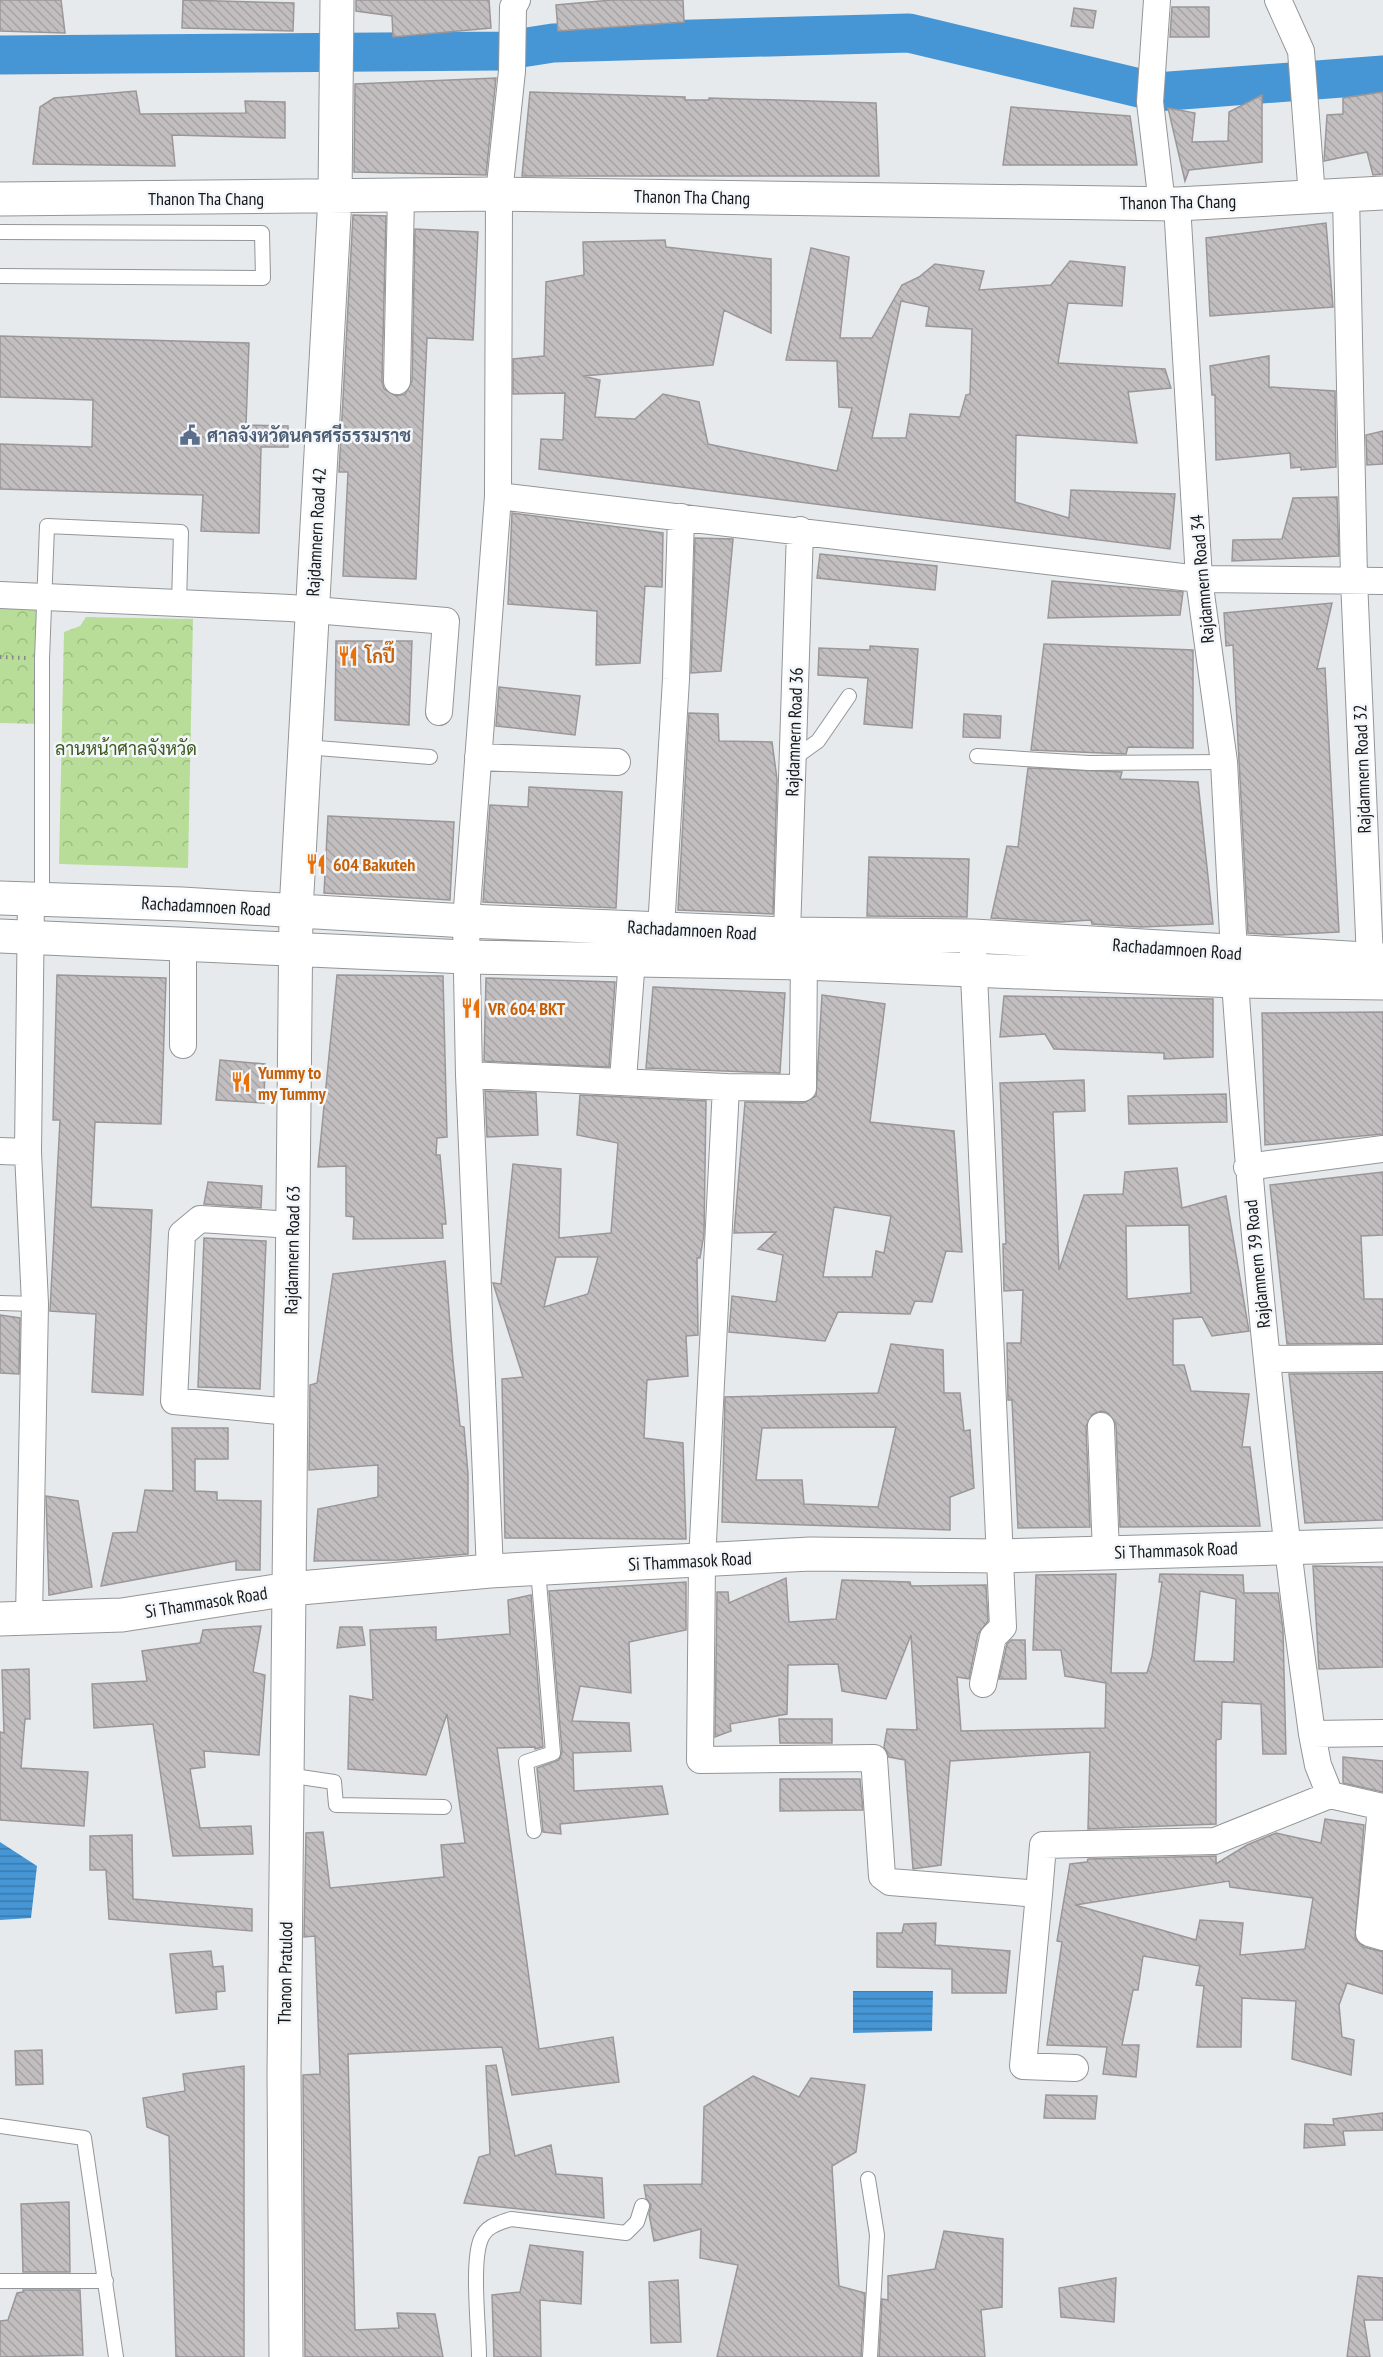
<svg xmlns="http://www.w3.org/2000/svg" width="1383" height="2357" viewBox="0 0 1383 2357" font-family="'PT Sans Narrow',Sarabun,sans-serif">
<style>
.park{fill:url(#park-crowns)}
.water{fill:url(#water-rules)}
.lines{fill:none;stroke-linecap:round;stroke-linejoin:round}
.river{stroke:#4696d6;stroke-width:39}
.building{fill:url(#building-back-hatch);stroke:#9b9799;stroke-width:1.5;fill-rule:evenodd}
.lane-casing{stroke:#939698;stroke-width:16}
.street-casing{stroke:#939698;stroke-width:28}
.secondary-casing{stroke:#939698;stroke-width:35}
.path{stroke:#858788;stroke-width:4;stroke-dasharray:1.5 4.5;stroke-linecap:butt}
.lane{stroke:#fff;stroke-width:14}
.street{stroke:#fff;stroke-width:26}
.secondary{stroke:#fff;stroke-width:33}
.labels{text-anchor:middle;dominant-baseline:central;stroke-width:5;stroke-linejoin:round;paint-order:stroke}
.street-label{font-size:18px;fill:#161718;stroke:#f4f7fa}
.service-label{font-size:18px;font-weight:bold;fill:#4e5e75;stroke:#f4f7fa;text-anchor:start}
.food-label{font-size:18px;font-weight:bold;fill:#c56008;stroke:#f4f7fa;text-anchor:start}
.park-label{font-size:18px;fill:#3c591e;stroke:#f4f7fa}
</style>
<defs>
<pattern id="park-crowns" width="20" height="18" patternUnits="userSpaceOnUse" patternTransform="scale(1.5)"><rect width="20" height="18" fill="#b8dd99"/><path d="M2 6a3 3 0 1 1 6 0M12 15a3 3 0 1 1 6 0" fill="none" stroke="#9dbd83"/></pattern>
<pattern id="water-rules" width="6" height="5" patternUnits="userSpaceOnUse" patternTransform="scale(1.5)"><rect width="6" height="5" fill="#4696d6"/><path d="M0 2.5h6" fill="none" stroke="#3979ad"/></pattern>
<pattern id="building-back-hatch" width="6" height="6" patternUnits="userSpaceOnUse" patternTransform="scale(1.5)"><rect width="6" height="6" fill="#c2bec0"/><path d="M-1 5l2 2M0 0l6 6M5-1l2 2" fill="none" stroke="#a6a3a4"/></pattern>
</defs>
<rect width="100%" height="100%" fill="#e7eaec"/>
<path class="park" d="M0,595l44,2 -2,127 -42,-1z
M86,617l107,2 -5,249 -129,-4 5,-232 16,-6z"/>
<path class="water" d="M0,1842l37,24 -6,52 -31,2z
M853,1991h80l-1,40 -79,2z"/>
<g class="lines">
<path class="river" d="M0,55l502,-4 51,-8 356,-10 247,59 227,-17"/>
</g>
<path class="building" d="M0,0h61l4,33 -65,-2z
M183,0l111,3 -1,28 -111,-3z
M356,0h133l2,28 -98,9 -1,-21 -36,-5z
M612,0h71l1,22 -126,9 -2,-26z
M1172,7h37v30h-39z
M1074,8l22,3 -3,17 -22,-2z
M496,78l-10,97 -132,-3 1,-88z
M136,91l4,23 106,-1 -1,-12 40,1v36l-113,-3 3,31 -142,-2 7,-57 14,-9z
M530,92l155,5v3h24v-2l167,5 3,73h-357z
M1383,92v82l-10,1 -6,-23 -43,9 3,-46 16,-1v-16z
M1262,95v67l-73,8 -4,11 -17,-73 27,5 -3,29 36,-1 1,-29z
M1011,107l119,9 7,49h-134z
M353,215l33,1 -4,165 2,8 12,7 9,-2 7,-13 3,-152 63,3 -5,108 -46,-2 -11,241 -73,-3 5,-104h-9z
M1326,223l7,84 -123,9 -4,-78z
M665,240l1,7 105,12v74l-47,-23 -11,55 -130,11 17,4 -5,37 40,2 28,-25 36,8 9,42 129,27 15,-63 -13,-1 -2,-46 -51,-1 25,-112 38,9 -9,81h32l30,-53 17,-8 16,-13 49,7 -5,19 72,-5 19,-24 55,6 -3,39 -54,-3 -10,60 107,6 6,19 -43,4 9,51 -121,-8 -1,67 54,16 2,-28 104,4 -5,55 -631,-80 2,-30 22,1 2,-47 -52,1v-35l31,-3 2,-74 38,-7 -1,-33zM901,301l28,6 -3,19 46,3 -2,65 -4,1 -6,22 -50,-3 -4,24h-34z
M0,336l249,7 -3,82 42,1v21h-27l-2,86 -58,-2 2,-36 -203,-6v-45l92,3 1,-47 -93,-3z
M1269,356v31l66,4 1,76 -35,3v-3l-10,1 -1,-15 -74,7 -1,-65h-3l-2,-29z
M1383,431v33l-16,1 -1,-30z
M1337,497l2,59 -107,5 1,-21 49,-1 11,-41z
M512,513l151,20 -1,54 -17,-1 -5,77 -44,2 1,-54 -89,-7z
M695,538l38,1 -12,132 -30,2z
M820,554l117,12 -2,24 -118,-12z
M1052,581l131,11 -3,23 -132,3z
M1332,603l-15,66 8,-1 14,264 -60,3 -31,-2 -15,-288 -7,1 -2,-33z
M336,641h76l-3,84 -74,-5z
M1044,644l149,6v98l-65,-1 -2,7 -95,-4z
M870,646l48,3 -6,79 -48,-4 4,-46 -50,-3 1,-27 51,2z
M499,687l81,9 -5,39 -79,-9z
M689,713l29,1 1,27 53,1 5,37 -4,135 -95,-4z
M964,714l37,2 -1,22 -37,-1z
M1028,768l94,4 -2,7 78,3 15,142 -72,3 -49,-3 -1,-4 -32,2 -68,-4 16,-72 11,1z
M529,787l93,5 -6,116 -133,-6 7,-97 38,2z
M328,816l126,6 -4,78 -126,-7z
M869,857l100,2 -2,58 -100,-1z
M57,975l109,3 -5,146 -66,-2 -4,85 61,3 -9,185 -51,-3 4,-78 -46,-3 10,-191h-7z
M337,975l106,1 4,161 -10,1 -1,17h4l6,69h-4l1,14 -90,1 1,-22 -8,-1v-50l-28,1z
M486,978l129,4 -6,85 -125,-6z
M653,987l132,6 -5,80 -134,-5z
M822,995l63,9 -15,118 84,9 8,121 -16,-1 -14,51 -17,-1 -5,13 -72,-2 -13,29 -96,-9 3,-36 44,6 7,-47 -25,-6 18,-17 -42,1 11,-131 58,1 13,-7zM834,1207l57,9 -7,37 -8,-2 -4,26h-49z
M1004,996l209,3v58l-49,2v-6l-110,-4 -9,-15 -45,3z
M1383,1012v122l-118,11 -3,-132z
M220,1060l45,4 -1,39 -48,-3z
M1084,1080l1,31 -32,1 6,158 25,-75 39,-1 2,-22 52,-4 5,40 44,-12 23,135 -37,5 -10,-19 -29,2v46h11l7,26 58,3 -7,53h8l10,79 -140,1 -4,-102 -8,-12 -7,-2 -8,3 -7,12 4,101 -72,1 -6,-128h-4l-1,-57h14l2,-53 -19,1 -1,-47h3l-6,-161zM1189,1225l2,68 -64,6 -1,-73z
M485,1091l51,2 2,42 -51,2z
M1226,1094l1,28 -98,2 -1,-28z
M580,1095l126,6 -2,133 -4,24h-3l1,77 -12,1 2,40 -41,4 -3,58 39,5 3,96 -181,-1 -3,-159 21,-2 -30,-94 8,1 12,-120 48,5 -2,69 52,-5 7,-90 -41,-8zM556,1257h42l-10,37 -44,13z
M1383,1172v63l-22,1 3,63h19v44l-96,1 -17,-159z
M208,1182l54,4 -1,22 -57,-4z
M204,1238l62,3 -6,148 -62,-2z
M445,1261l8,100 7,65 4,1 4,47v80l-70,6 -84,1 4,-52 60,-12v-32l-69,5 1,-85 7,-2 16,-109z
M0,1315l20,3 -1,56 -19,-1z
M891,1344l52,6 1,43h16l4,38 6,-1 4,58 -24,9v33l-228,-8 3,-125 153,-4zM896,1427l-18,80 -74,-3 -2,-24h-46l6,-52z
M1383,1373v147l-78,3 -16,-149z
M172,1428h56v31h-33v32l22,1v8l44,1 -1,69h-24v-9l-135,25 12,-53 24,-1 8,-42 28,1z
M46,1496l32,5 14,86 -43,8z
M1313,1566l70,1v100l-64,2z
M1116,1574l-5,99h36l5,-17 10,-74h-3l1,-8 83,1 1,18h34l5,37 3,124h-23l-2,-50 -39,-2 -1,37 -5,1v84l-128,5 2,-77 -140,9 -9,104 -28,4 -8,-109 -16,-3 -5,-10 3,-18 30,1 -6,-95 -25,64 -44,-8 -4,-27 -50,1 -1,49 -57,10 1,7 -16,6 2,-145h11l1,11 57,-25 3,44 47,-3 6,-39 68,2 1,4 75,-1 2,36 -10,13 -9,45 -12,-2 4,54 144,-3 1,-45 -41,-7 -4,-26h-28l3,-75zM1200,1591l36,8 -2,63 -40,-1z
M686,1582v48l-57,12 2,51 -51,-7 -8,35 57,2 2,28 -58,2 1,38 88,-5 6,28 -108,10 1,10 -18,-2 -6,-64 22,-8 3,-8 -13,-161z
M531,1595l12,152 -8,2v-2l-38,1 42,301 74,-12 6,45 -107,13 -10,-48 -154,7 7,276 44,-2 -2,-15 38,1 8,43h-138l-2,-282 17,-1 -5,-138 -11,1 2,-104 17,-1 7,56 114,-11 -3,-32 24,-2 -18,-129 -21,61 -78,-6 2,-73 23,4 -3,-70 66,-3v13l74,-6 -2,-34z
M261,1626l-8,46 12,3 -6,80 -55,-4 1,16 -15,2 10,59 51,-2 2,28 -80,2 -20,-132 -59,4 -2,-44 55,-3 -5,-30 58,-8 3,-13z
M340,1627h22l3,18 -28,3z
M1011,1640h14l1,39h-27l8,-35z
M29,1669l1,50h-5l-4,49 67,4 -4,54 -84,-6v-88l4,1 -2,-63z
M779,1719h53v24h-52z
M1343,1757l40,4v31l-40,-9z
M780,1779h80l3,31 -83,1z
M1325,1819l39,6 -9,113 9,9 19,5v42l-36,-11 -8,22 3,32 12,3 -3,35 -59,-16 4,-58 -54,-3 -1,49h-44l7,-61 -8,-1 4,-19 -57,-10 -5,34h-5l-11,55h17l-3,32 -33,-3 4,-27 -60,-2 15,-103 -5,-1 13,-77 17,-2 1,-3 128,-3v8l31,-19 29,-12 45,10zM1229,1881l1,6 83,11 -8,51 -65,6 3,-32 -43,-3 -4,20 -121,-35z
M132,1835l1,64 119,10v22l-143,-12 -3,-49h-16v-34z
M936,1923l-1,22 75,6 -4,42h-54v-24l-75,-2v-34h25l2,-9z
M211,1951l2,16 10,-1 2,25 -9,1 1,17 -41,4 -6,-59z
M42,2050l1,34 -27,1 -1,-34z
M496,2065l19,91 36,-11 5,29 46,4 2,40 -140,-15 15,-46 11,-3 -4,-88z
M244,2066v291h-68l-7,-221 -22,-9 -4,-29 42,-7 -2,-17z
M753,2076l46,21 12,-19 54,7 -9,67 -24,14 7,120 26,7 -4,64h-144l21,-92 -38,-7 1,-29 -47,12 -5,-27 2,-9 -5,-7 -2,-13 58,-1 2,-77z
M1046,2095l51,1 -2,23 -51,-1z
M1383,2113v17l-40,1 2,14 -41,3 1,-24 29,1 -1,-6z
M69,2202l1,70h-47l-2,-68z
M944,2231l59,8 -1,68 -21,3 4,47h-106l3,-58 6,1v-24l47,-7z
M530,2245l53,7 -2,52 -41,-4 1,57h-47l-2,-62 28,-3z
M1358,2276l25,2v42h-19l6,37h-23z
M1116,2278l-2,44 -53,-5 -2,-29z
M678,2280l3,62 -30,1 -2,-61z
M23,2290h57l3,65 -83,2v-36l8,-1 9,-27 6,-1z"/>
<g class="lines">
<g class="lane-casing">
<path id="lane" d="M0,232l262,1 1,45 -263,-2
M305,747l125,10
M977,756l112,7 135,-1
M793,759l25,-18 31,-45
M42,899v-240l5,-133 134,6 -2,71
M0,1303l35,1
M287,1775l47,7 2,23 108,2
M534,1831l-8,-69 27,-9 -15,-184
M0,2126l84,12 32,219
M868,2179l9,56 -7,122
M0,2281h106
M479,2357c0,-27 -8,-95 2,-118 5,-13 18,-16 30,-20l115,14 11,-11 5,-16"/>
</g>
<g class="street-casing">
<path id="street" d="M1157,0l-7,102 12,102
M1278,0l23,51 11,146
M1346,195l8,384 16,381
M1177,204l22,375 25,183 10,191
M397,381l4,-185
M498,496l701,83 184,2
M0,595l290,13 156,13 -7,91
M478,757l139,5
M661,929l15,-250 5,-162
M787,934l13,-404
M973,952l30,675 -10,10 -10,47
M1235,981c17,252 42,503 77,753l6,31 12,30
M183,1045v-100
M469,1075l257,12 -24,474 -2,199 174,-2 8,118 8,6 149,12 -16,172 52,2
M623,1080l9,-122
M726,1087l77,1 1,-142
M0,1151l28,1
M1247,1167l136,-18
M1267,1359l116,-1
M290,1412l-116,-11 8,-167 18,-15 92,6
M1101,1426l5,127
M490,1571l-21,-496 -3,-154 32,-425 1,-302 13,-123 1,-64 4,-7
M29,1618l6,-314 -7,-152 3,-253
M1312,1734l71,-1
M1381,1807l-12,126 14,4
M1039,1894l4,-49 172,-4 115,-46 53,12"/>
</g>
<g class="secondary-casing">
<path id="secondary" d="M0,199l499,-5 678,10 206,-11
M0,898l182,6 284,17 321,13 186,2 410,24
M0,936l466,21 338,6 431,18 148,2
M0,1619l122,-4 167,-26 201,-18 320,-17 189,2 384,-11
M286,2357l-2,-284 12,-1162 39,-714 2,-197"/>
</g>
<path class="path" d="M0,657l26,1"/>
<use href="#lane" class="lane"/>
<use href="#street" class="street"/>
<use href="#secondary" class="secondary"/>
</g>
<defs>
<g id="civic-bare" transform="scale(1.62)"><path d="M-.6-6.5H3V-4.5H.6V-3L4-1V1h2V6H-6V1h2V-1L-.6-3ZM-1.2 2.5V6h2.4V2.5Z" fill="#5c6f8a" stroke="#f4f7fa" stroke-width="2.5" paint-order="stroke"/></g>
<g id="restaurant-bare" transform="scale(1.62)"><path d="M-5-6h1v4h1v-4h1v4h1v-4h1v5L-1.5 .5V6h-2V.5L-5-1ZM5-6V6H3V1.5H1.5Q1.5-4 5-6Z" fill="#e8710a" stroke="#f4f7fa" stroke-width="2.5" paint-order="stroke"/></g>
</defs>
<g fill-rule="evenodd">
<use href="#civic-bare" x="190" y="435"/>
<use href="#restaurant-bare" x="348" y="656"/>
<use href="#restaurant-bare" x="316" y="864"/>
<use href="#restaurant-bare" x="471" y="1008"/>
<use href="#restaurant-bare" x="241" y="1082"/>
</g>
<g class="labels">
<g class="street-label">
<text transform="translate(692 197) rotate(1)">Thanon Tha Chang</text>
<text x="206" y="198">Thanon Tha Chang</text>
<text transform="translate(1178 202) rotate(-1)">Thanon Tha Chang</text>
<text transform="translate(316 532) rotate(-87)">Rajdamnern Road 42</text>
<text transform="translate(1202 579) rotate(-95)">Rajdamnern Road 34</text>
<text transform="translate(794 732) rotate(-88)">Rajdamnern Road 36</text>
<text transform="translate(1362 769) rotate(-92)">Rajdamnern Road 32</text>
<text transform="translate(206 906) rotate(3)">Rachadamnoen Road</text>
<text transform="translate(692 930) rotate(3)">Rachadamnoen Road</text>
<text transform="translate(1177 949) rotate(4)">Rachadamnoen Road</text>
<text transform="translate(292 1250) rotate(-89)">Rajdamnern Road 63</text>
<text transform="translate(1257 1264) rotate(-96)">Rajdamnern 39 Road</text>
<text transform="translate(1176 1550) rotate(-2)">Si Thammasok Road</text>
<text transform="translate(690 1561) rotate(-3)">Si Thammasok Road</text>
<text transform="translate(206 1602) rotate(-9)">Si Thammasok Road</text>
<text transform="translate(285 1973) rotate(-89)">Thanon Pratulod</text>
</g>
<g class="service-label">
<text x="207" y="435">ศาลจังหวัดนครศรีธรรมราช</text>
</g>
<g class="food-label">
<text x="365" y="656">โกปี๊</text>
<text x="333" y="864">604 Bakuteh</text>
<text x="488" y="1008">VR 604 BKT</text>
<text x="258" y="1072">Yummy to<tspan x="258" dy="21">my Tummy</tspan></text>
</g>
<g class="park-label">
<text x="126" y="748">ลานหน้าศาลจังหวัด</text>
</g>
</g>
</svg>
